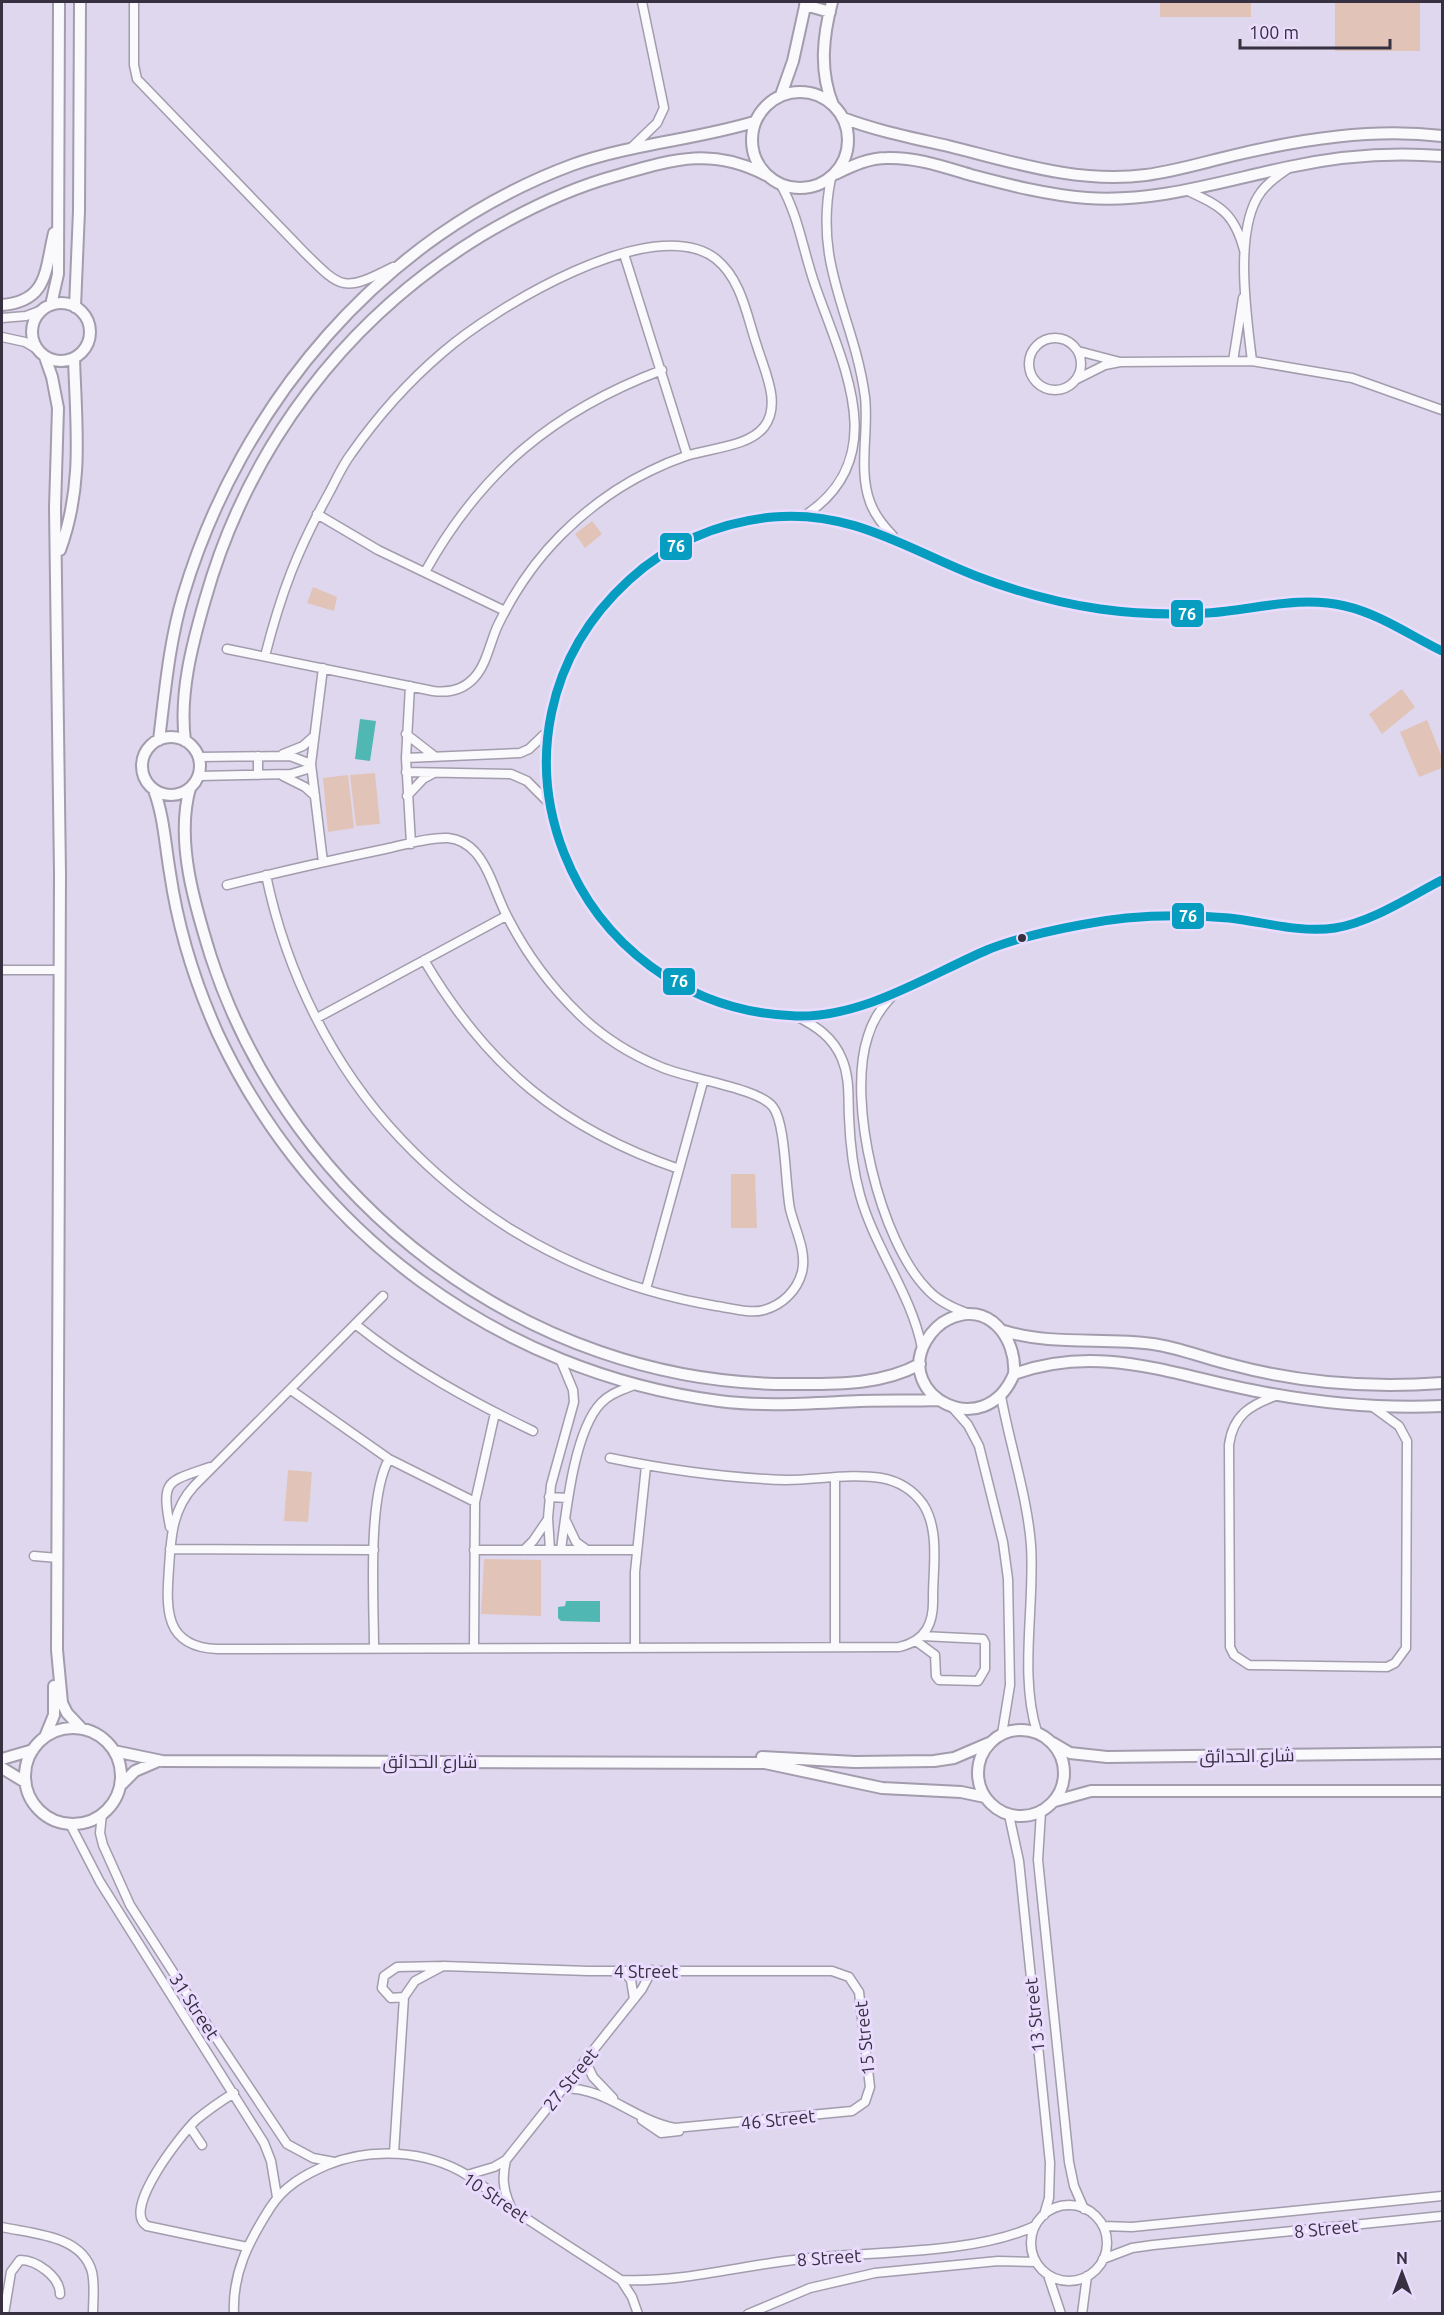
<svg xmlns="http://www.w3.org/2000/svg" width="1444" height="2315" viewBox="0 0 1444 2315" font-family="Ubuntu,Cairo,sans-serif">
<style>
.green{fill:#e1c4b7}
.water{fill:#50b7b2}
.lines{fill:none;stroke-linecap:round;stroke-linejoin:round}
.minor-casing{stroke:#a29cad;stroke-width:11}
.tertiary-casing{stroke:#a29cad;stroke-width:14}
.minor{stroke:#faf9fc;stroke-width:8}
.tertiary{stroke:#faf9fc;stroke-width:10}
.bus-1-casing{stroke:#e9dcfe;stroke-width:14}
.bus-1{stroke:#069dc0;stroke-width:9}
.bus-dot{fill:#373041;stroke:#e9dcfe;stroke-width:2}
.labels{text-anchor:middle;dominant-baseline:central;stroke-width:6;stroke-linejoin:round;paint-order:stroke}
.street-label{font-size:18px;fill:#373041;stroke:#e9dcfe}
.line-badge{stroke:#e9dcfe;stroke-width:2}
.badge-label{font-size:16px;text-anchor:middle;font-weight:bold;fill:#fff}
</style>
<rect width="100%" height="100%" fill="#dfd7ed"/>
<path class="green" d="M1160,2h91v15h-91z
M1335,2h85v49h-85z
M592,521l10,13 -17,14 -10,-14z
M313,587l24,10 -3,14 -27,-8z
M1402,689l13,18 -33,27 -13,-20z
M1427,720l15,37v11l-23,9 -19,-45z
M375,773l5,51 -24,2 -6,-51z
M348,775l6,53 -26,4 -5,-54z
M731,1174h24l2,54h-26z
M288,1470l24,2 -4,50 -24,-1z
M484,1559l57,1v56l-60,-2z"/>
<path class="water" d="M360,719l16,2 -6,40 -15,-2z
M566,1601h34v21l-39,-1 -3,-3v-11l7,-1z"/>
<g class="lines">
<g class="minor-casing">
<path id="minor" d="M134,2v63l3,14 167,173c38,38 40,40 89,15
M631,148l26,-25 7,-15 -22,-106
M831,178c-18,89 23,137 34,219 4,34 -7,73 5,105 5,14 14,24 23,34
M781,185c18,32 22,66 34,100 27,78 79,173 -11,231
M1186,190c34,16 48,22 58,60
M624,254l63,201
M2,318l24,-2 16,-6
M2,337l23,5 12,7
M1029 364a26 26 0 1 1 52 0a26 26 0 1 1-52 0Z
M1078,351l42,11
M1233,361l10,-63
M1252,361c-5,-43 -19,-132 9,-169 7,-10 18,-17 28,-24
M1077,379l28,-14 15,-3 132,-1 100,17 90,32
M317,514l61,36 127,61
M425,572c56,-101 129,-161 237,-202
M227,649l206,42c15,2 30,-1 41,-13 13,-14 16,-36 24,-53 16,-33 37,-64 63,-90 26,-26 56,-48 89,-64 12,-6 24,-11 36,-15 24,-8 62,-9 78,-29 18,-23 0,-57 -7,-81 -10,-29 -15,-66 -41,-87 -62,-49 -224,50 -274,94 -34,29 -65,64 -91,101 -9,12 -15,26 -22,39 -32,58 -48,100 -64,163
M1442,651c-31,-15 -62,-37 -97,-45 -46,-11 -91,4 -138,7 -35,2 -71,1 -107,-4 -41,-6 -85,-18 -124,-33 -69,-27 -124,-66 -203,-59 -54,5 -105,27 -144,63 -170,155 -59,428 167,436 67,2 131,-40 191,-66 29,-12 61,-19 93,-25 48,-10 100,-11 149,-7 35,4 71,15 106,10 37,-6 74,-31 107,-48
M410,686l-4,72 5,86
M406,734l27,21
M283,754l20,-8 10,-9
M199,757l91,-1 21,8
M406,758l114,-5 9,-4 20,-19
M406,772l105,2 16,7 23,23
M258,775v-19
M199,776l92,-2 20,-6
M283,776l22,11 10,9
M407,796l16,-17 11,-6
M323,862l-12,-98 12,-96
M227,885c52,-13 105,-25 158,-36 20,-4 43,-12 63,-11 11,1 21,7 28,15 15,18 21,45 32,65 19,37 42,68 72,97 23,22 52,40 81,52 27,12 98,21 112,40 13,17 12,77 17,102 5,21 17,42 12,63 -5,19 -20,33 -38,38 -15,4 -33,-2 -48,-4 -71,-12 -142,-38 -204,-76 -40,-25 -79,-57 -112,-92 -68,-72 -114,-166 -134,-263
M424,960c63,107 138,169 255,209
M2,970h57
M894,994c-12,13 -21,25 -26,42 -22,65 12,206 60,254 11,12 25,18 39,23
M796,1016c20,10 37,21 46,43 8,19 6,38 7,58 1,26 4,53 11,78 15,54 51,98 62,153
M317,1018l189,-102
M646,1289l57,-207
M383,1296l-189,190c-22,24 -23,51 -25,82 -3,41 -5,79 48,81l682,-2c27,-6 35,-24 34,-50 0,-29 7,-67 -10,-93 -10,-14 -25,-23 -42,-26 -30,-5 -64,2 -95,2 -60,-2 -118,-10 -176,-22
M355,1324c55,44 115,77 178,107
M291,1390l98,69 86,43
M1278,1395c-28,10 -45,20 -49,50l1,202 4,8 15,10 138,2 8,-4 11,-15 1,-207 -8,-15 -26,-19
M1001,1396c9,50 26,99 30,149 4,60 -12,130 6,187
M953,1408l15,17 11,21 24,96 5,37 2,106 -8,49
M549,1497l19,1
M566,1521l10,21 11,8
M170,1527c-9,-48 -3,-45 40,-60
M170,1549l204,1
M474,1550h163
M524,1550l9,-9 15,-22
M550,1550l-2,-32 3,-33 23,-83 -1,-12 -12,-29
M561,1550c5,-38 13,-119 40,-147 9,-10 22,-13 33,-18
M34,1556l24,2
M916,1641l19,14 1,21 3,4 39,1 7,-12v-26l-2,-4 -61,-3
M635,1647v-75l11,-106
M835,1647v-168
M374,1648c0,-47 -7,-150 15,-189
M474,1648l1,-146 20,-89
M1041,1812l-3,48 31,302 5,24 10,23
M102,1814l-2,19 3,12 27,60 70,109 87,130 26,14 21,4
M1009,1815l10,46 31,302 -1,35 -5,17
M70,1824l30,58 164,261 7,18 6,36
M443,1966l145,5h244l17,6 10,15 11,95 -5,15 -13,9 -177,17c-42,-8 -67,-40 -112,-40
M443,1966l-28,15 -11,16 -13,1 -9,-10 2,-12 13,-9z
M624,1971l7,9 3,19
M585,2060l8,17 20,21
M234,2093c-13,8 -26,17 -38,27 -15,15 -75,90 -49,106l100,21
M642,2120l19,13 18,-2
M190,2127l12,18
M394,2153l10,-156
M506,2160c-4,17 -3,29 4,45
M467,2175l27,-8 12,-7 136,-171 10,-19
M1031 2243a38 38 0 1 1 76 0a38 38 0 1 1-76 0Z
M1103,2226l29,1 310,-31
M2,2227c31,7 80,8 90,45 3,13 1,28 1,42
M1103,2259l29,-11 21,-3 289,-29
M1048,2275l13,39
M621,2280c61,3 121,-15 181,-21 70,-8 170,-4 233,-33
M4,2314l7,-42 9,-12c17,0 40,17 40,34
M234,2314c-2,-41 15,-73 36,-106 14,-22 34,-33 57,-43 44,-18 99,-15 140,10 16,9 29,23 44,33 36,25 74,48 110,72l11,17 6,17
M748,2314l62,-26 65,-15 123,-12 38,1
M1082,2314l5,-38"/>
</g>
<g class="tertiary-casing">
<path id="tertiary" d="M832,2c-9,34 -13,69 1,103
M805,5l25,7
M752 140a48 48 0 1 1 96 0a48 48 0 1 1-96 0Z
M781,95l12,-34 13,-59
M843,118c34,13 70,20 105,28 65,16 130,38 198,29 30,-4 59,-13 89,-20 67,-16 138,-27 207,-19
M835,174c17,-8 33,-16 52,-16 29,-1 57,9 84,17 38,10 77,20 116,23 69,5 135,-17 202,-31 50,-11 102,-15 153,-11
M32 332a29 29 0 1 1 58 0a29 29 0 1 1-58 0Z
M2,305c46,-4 43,-34 52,-72
M51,305l7,-31 1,-272
M75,307l4,-96 1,-209
M45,357l7,20 6,31 -3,100 5,366 -3,776 5,53 5,10 15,16
M60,550c24,-65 16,-125 14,-192
M142 766a29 29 0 1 1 58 0a29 29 0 1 1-58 0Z
M159,740c6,-48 10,-97 24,-144 57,-191 198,-360 389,-431 59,-21 122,-25 182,-43
M185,741c-6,-47 7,-96 20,-141 43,-153 140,-281 276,-364 42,-25 87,-47 134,-60 56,-16 96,-30 151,-1
M190,788c-15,53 5,118 21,169 80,245 317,427 577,427 45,0 92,2 132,-20
M154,790c10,27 11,54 16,83 8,55 25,110 48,161 94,200 282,338 501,367 47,6 93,2 141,0 26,-1 52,0 78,-1
M1004,1331c49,15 99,6 149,13 28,4 53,15 80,21 67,18 140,23 209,18
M1014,1374c3,-36 -26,-74 -65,-55 -11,5 -17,12 -23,22 -32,55 59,103 88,33 86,-31 158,1 242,17 62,12 123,18 186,15
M25 1776a48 48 0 1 1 96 0a48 48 0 1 1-96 0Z
M978 1773a43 43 0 1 1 86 0a43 43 0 1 1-86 0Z
M45,1737l9,-22v-29
M1053,1743l17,10 37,4 335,-4
M114,1751l48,10 603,2 117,25 79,4 24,5
M762,1757l93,5 79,-1 20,-3 35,-15
M2,1759l31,-9
M2,1768l23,14
M120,1786l15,-15 21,-9
M1055,1801l36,-10h351"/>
</g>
<use href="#minor" class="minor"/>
<use href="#tertiary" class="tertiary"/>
<g class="bus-1-casing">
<path id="bus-1" d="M1442,651c-31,-15 -62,-37 -97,-45 -46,-11 -91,4 -138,7 -35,2 -71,1 -107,-4 -41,-6 -85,-18 -124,-33 -69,-27 -124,-66 -203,-59 -54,5 -105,27 -144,63 -170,155 -59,428 167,436 67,2 131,-40 191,-66 29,-12 61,-19 93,-25 48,-10 100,-11 149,-7 35,4 71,15 106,10 37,-6 74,-31 107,-48"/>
</g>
<use href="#bus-1" class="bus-1"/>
</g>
<circle class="bus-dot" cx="1022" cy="938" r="5"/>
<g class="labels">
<g class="street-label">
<text transform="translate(1247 1755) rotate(-1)">شارع الحدائق</text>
<text x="430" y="1761">شارع الحدائق</text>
<text x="646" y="1971">4 Street</text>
<text transform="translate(195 2006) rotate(57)">31 Street</text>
<text transform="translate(1034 2015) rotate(-96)">13 Street</text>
<text transform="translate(864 2038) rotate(-96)">15 Street</text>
<text transform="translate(570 2079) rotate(-51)">27 Street</text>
<text transform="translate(778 2119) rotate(-6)">46 Street</text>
<text transform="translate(496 2197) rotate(34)">10 Street</text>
<text transform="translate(1326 2228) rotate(-6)">8 Street</text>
<text transform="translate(829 2257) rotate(-4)">8 Street</text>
</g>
</g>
<g class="line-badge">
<rect x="659" y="532" width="34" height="29" rx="6" fill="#069dc0"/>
<rect x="1170" y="599" width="34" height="29" rx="6" fill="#069dc0"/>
<rect x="1171" y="902" width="34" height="28" rx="6" fill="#069dc0"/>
<rect x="662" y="967" width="34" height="29" rx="6" fill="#069dc0"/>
</g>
<g class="badge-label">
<text x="676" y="552">76</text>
<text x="1187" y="620">76</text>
<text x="1188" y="922">76</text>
<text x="679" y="987">76</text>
</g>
<rect width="1444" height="2315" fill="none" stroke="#373041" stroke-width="6"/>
<g transform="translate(1402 2273)" stroke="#e9dcfe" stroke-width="4.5" paint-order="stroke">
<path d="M0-4.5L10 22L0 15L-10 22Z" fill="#373041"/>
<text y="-9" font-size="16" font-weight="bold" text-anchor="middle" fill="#373041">N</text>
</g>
<path d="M1240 39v9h150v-9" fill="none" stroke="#373041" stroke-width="3"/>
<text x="1249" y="39" font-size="18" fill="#373041" stroke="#e9dcfe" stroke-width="4.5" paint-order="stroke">100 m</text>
</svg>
